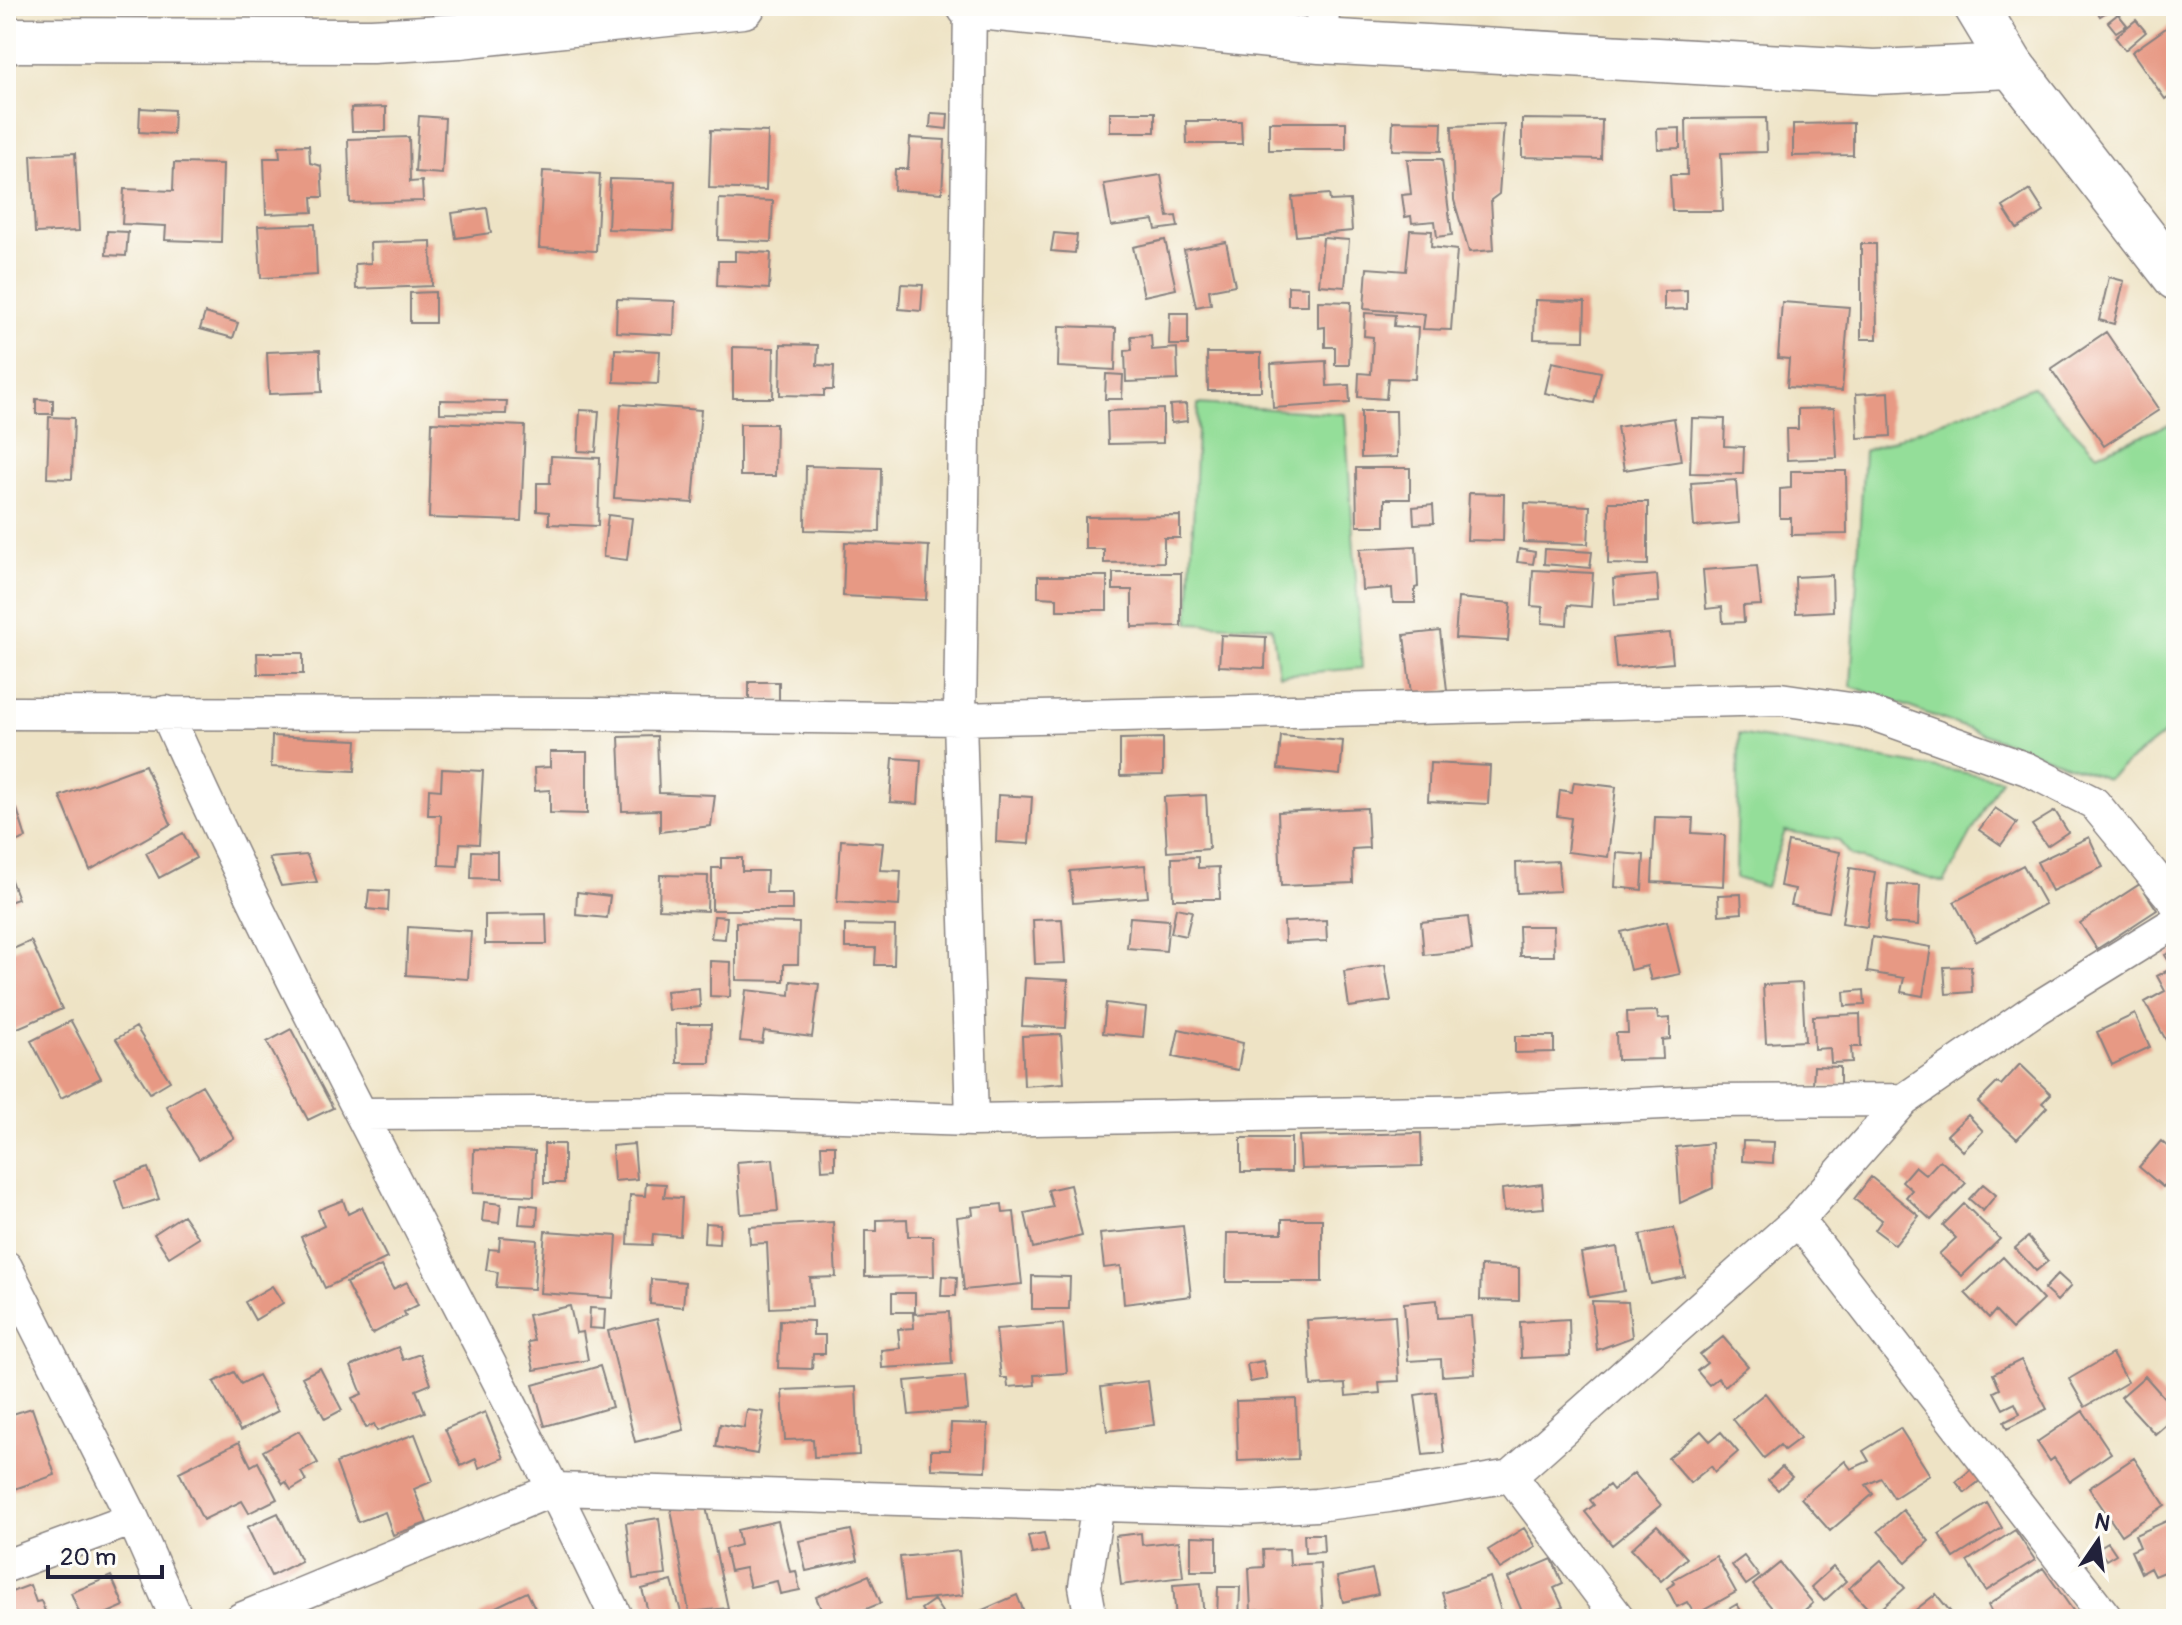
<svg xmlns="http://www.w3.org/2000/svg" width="2182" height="1625" viewBox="0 0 2182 1625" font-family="Pangolin,sans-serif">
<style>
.green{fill:#94de99;stroke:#5b806a;stroke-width:2}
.building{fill:#e79984}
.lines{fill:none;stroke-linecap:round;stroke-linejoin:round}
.street-casing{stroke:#888280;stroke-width:35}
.secondary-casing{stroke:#888280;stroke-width:47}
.highway-casing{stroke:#888280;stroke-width:47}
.street{stroke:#fff;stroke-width:32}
.secondary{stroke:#fff;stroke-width:44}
.highway{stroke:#fff;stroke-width:44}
</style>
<rect width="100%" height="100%" fill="#fdfcf7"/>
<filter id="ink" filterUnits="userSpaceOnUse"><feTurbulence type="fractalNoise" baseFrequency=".0125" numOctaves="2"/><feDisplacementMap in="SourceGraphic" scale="16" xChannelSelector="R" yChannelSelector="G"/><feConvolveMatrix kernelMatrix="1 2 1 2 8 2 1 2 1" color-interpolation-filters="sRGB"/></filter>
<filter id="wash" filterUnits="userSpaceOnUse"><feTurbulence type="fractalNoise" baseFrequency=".006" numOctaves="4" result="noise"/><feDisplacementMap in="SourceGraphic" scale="32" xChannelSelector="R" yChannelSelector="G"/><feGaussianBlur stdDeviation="1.8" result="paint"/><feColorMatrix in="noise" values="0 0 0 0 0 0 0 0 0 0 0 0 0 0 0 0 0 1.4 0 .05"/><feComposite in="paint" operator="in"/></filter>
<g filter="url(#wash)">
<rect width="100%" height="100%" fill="#eee3c5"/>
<path class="green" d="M2033,387l64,67 70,-29 9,4v296l-69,54 -256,-93 13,-235z
M1198,404l147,10 17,254 -83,7 -7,-48 -83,-4z
M1739,734l262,45 -57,104 -92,-27 -14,-16 -53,-9 -19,56 -30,-9z"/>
<g id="blocks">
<path class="building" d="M2094,6h22l-16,10z
M2118,14l9,11 -11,7 -8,-10z
M2136,20l10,12 -21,18 -10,-13z
M2176,21v70l-11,8 -33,-47z
M386,107v24h-34l-1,-23z
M140,108l34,2 -1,24 -34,-2z
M1110,112h45v20h-45z
M931,113l17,1 -1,15 -17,-2z
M419,116l26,2 -3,56 -27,-2z
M1766,118l1,34 -46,1 2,58h-51l-2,-36h17l-1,-56z
M1522,119l80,1 -1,39 -79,-2z
M1186,121h55l1,23h-55z
M1393,121l49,1 -1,29 -49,-1z
M1269,122h77v28h-77z
M1853,123v32l-60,1v-32z
M1504,124l-5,70 -8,6 3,50 -25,2 -15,-52 -2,-74z
M1680,128v20l-22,1 -1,-20z
M711,130l57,2 -2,58 -57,-2z
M409,137l1,45 12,-1 1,20 -73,2 -2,-64z
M910,138l35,2 -3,53 -48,-3 1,-21h13z
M309,145l1,18 11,3 2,31h-11l1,15 -47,2 -2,-56h16l-1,-12z
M75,153l4,78 -44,2 -4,-78z
M1407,159h35l10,76 -15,2 -2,-16 -23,2 -1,-7 -6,1 -3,-22 9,-1z
M174,163l49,1 -2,78 -56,-2 1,-14 -44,-2 2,-35 49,2z
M543,171l57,3 -4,77 -57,-3z
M1161,175l7,42 8,-1 2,11 -22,3 -2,-10 -43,6 -7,-42z
M610,179l65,2 -2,50 -65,-2z
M2030,190l14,22 -27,17 -14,-22z
M1329,194l1,7 20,-1 2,31 -56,5 -4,-39z
M719,199l54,2 -2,41 -53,-2z
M487,208l4,25 -35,5 -4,-25z
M315,224l2,51 -56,3 -3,-52z
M1410,230l22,1 -1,16 26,3 -6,80 -28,-1 2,-15 -61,-5 3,-41 39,3z
M107,231l21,1 -2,24 -20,-1z
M1054,233l23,2 -2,18 -24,-2z
M1323,238l26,2 -4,47 -26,-2z
M1165,240l11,49 -32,7 -11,-49z
M431,241l1,45 -76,3 -1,-25 16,-1 -1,-20z
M1226,242l9,43 -26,5 2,14 -15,3 -12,-57z
M1861,244h15l1,95h-16z
M735,251l36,2 -2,36 -52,-3 1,-25h17z
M2109,277l15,4 -10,43 -15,-4z
M901,284l22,1 -2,26 -22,-2z
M1288,286l20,1v18h-20z
M1687,290v19l-23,1v-19z
M435,292v31h-25v-30z
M617,299l58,2 -1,34 -58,-3z
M1535,300l50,2 -1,38 -50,-1z
M1318,301l33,1 -2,63h-14v-18h-10v-20l-7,1z
M1782,302l67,5 -7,84 -55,-4 2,-28 -11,-1z
M205,313l33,10 -5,15 -33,-9z
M1170,313h18v32h-19z
M1365,313l30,2 -1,11 24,2 -3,51 -27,-1 -2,21 -28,-2 1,-24 12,1 2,-37 -9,-1z
M1059,326l57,2 -1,42 -57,-3z
M2106,332l53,78 -55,36 -53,-77z
M1151,335l1,15 25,-2 1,32 -52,2 -1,-31 7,-1 -1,-14z
M781,344l37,1 -1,20 17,1 -1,24h-9v6l-44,-1z
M733,347l41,1 -1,50h-40z
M615,349l45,2 -2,33 -44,-2z
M320,350l2,42 -53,2 -2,-42z
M1207,353h54v38h-53z
M1326,361l1,25 22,-1 1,18 -77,5 -2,-44z
M1552,362l49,10 -7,31 -49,-10z
M1106,374l17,1 -1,24h-17z
M1889,392l2,44 -33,2 -2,-44z
M36,399l17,1v14h-17z
M440,400l67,1 -1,13 -66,-1z
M621,404l80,6 -8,93 -79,-5z
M1186,404l1,17 -16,2 -1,-18z
M1834,408l3,50 -50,2 -1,-31h12v-20z
M1163,409v34l-55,1 -1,-33z
M580,410l19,1 -3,41 -18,-1z
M1361,411h35l1,46 -36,1z
M49,417l25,1 -2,61 -25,-1z
M1674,418l7,43 -57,9 -7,-43z
M1692,418l33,1 -1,27 20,1 -1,27 -53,-1z
M432,422l93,4 -4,95 -92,-3z
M740,424h36l-1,52h-35z
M551,456l49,2 -2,68 -49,-2v-12l-12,-1v-28h13z
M806,466l75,2 -1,64 -75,-2z
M1356,468h54v31h-25v27h-28z
M1791,471h55l1,63 -56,1v-17h-11v-29l11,-1z
M1736,480l3,43 -45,4 -3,-44z
M1469,493l35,1 -1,47 -36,-1z
M1609,502h39v63l-40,-1z
M1525,503l65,3 -2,38 -65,-2z
M1433,505l1,18 -20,1 -1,-17z
M608,515l24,3 -5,42 -24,-3z
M1180,516v22h-16v24l-60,1v-14h-19v-32z
M845,542l84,4 -3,54 -83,-4z
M1416,546l2,41 -3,1v15h-22l-1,-15 -30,2 -2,-41z
M1519,549l16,3 -2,12 -16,-2z
M1545,549l47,3 -2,16 -46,-4z
M1757,566l4,39 -18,1 1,16 -21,1 -1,-16 -16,2 -3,-39z
M1533,570l60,3 -2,34 -23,-2 -1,20 -25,-2 1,-16 -12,-1z
M1113,573h68v53l-49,1v-37h-19z
M1657,575l2,27 -44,3 -2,-26z
M1832,575l1,36 -37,2 -1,-36z
M1038,576h69v34h-50v-12l-19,-1z
M1458,598l53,5 -3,38 -53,-3z
M1440,631l7,59 -36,4 -7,-59z
M1670,633l3,30 -57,5 -3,-30z
M1221,635l45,2 -1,31 -46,-2z
M257,653h46v21h-45z
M749,682h30v18h-30z
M272,736l85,4 -2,31 -84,-4z
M657,736l2,57 56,2 -4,31 -51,6v-22l-38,1 -3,-74z
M1281,736l62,5 -3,34 -62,-6z
M1163,738v37l-43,1v-37z
M550,752h37v62l-37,-1v-23l-15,1 -1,-23 16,-1z
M893,758l28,2 -3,44 -28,-2z
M1430,763l60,3 -2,38 -60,-3z
M145,765l26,59 -81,46 -30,-74z
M442,769l41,2 -4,73 -19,-1 -2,23 -19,-1 2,-50h-13l1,-26 12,1z
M1574,782l42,5 -8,70 -41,-5 4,-34 -14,-2 3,-26 12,2z
M998,795l34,2 -3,47 -33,-2z
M1206,795l3,54 -42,3 -3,-55z
M1367,808l2,40 -17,1 1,34 -72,3 -3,-74z
M1995,808l22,15 -16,22 -22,-15z
M17,809l9,29 -17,6 -3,-9v-22z
M2055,811l13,21 -21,14 -15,-21z
M1655,817l38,1 -1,15 33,2 -2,51 -71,-4z
M183,833l13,25 -37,20 -13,-25z
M2089,837l14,30 -51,24 -15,-29z
M841,840l42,3 -3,27 21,1 -2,35 -62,-4z
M1788,842l52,10 -11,60 -38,-7 4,-16 -15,-3z
M472,851l25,1v27l-26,-1z
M1617,853l27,2 -2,35 -27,-3z
M307,855l10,27 -36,4 -12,-28z
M1198,857v11l21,-1 1,32h-47l-1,-41z
M721,858h21v13h25l-1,22h26v17h-80v-42h9z
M1558,861l2,30 -43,2 -1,-30z
M1145,865l3,32 -75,6 -3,-32z
M2023,865l22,39 -69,38 -22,-40z
M6,867l12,32 -12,4z
M1850,868l25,4 -8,55 -25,-4z
M660,875l48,1 -1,35 -48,-2z
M1888,884l32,1 -2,40 -33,-2z
M2140,884l17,26 -60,39 -17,-26z
M369,890l20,1 -1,20 -21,-2z
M577,892l33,4 -3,22 -31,-3z
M1741,894l1,19 -23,2 -1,-20z
M1176,908l16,3 -6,25 -15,-3z
M546,914l1,30h-62v-29z
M714,916l13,1 -2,22 -14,-1z
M1130,917l39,3 -3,31 -39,-3z
M1468,917l4,33 -48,5 -3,-33z
M1062,919l3,44 -30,1 -2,-44z
M1326,920l1,21 -42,2 -1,-21z
M1667,921l13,53 -29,6 -4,-14 -17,4 -9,-38z
M736,922l63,1 -1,41h-14v17l-48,-1z
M845,925l50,1 -1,39h-19l1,-17h-31z
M1519,926h34l1,30h-34z
M408,927l63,4 -3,48 -62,-4z
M1872,937l59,10 -8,49 -22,-4 3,-14 -37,-6z
M31,941l31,68 -56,24v-81z
M2176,950v12l-5,3 -6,-10z
M710,961l21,1 -1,35 -20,-1z
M1385,965l6,36 -42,6 -5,-36z
M1971,966l1,26 -26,2 -2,-27z
M2176,966v71l-9,5 -22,-40 20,-11 -8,-15z
M1025,978l43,2 -2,48 -44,-2z
M791,981l28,3 -7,53 -48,-6 -2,12 -22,-2 6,-51 44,5z
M1802,983l3,58 -39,2 -3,-58z
M699,988l1,19 -32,3 -2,-19z
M1864,990l1,15 -20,1 -1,-14z
M1106,1003l40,5 -3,29 -40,-4z
M1657,1011l1,8 12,-1v21l-8,1 1,19 -46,1 -1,-27h12l-1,-21z
M1860,1014l1,33h-10l1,15 -21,1 -1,-15 -16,1 -1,-33z
M2135,1014l15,33 -38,18 -15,-33z
M71,1021l30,57 -40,20 -30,-57z
M676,1024h35l-1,39h-33z
M136,1027l34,54 -20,12 -34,-54z
M291,1029l42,79 -25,12 -41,-78z
M1179,1029l64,14 -5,27 -65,-13z
M1061,1034l3,49 -40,3 -2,-50z
M1515,1036h39v16l-39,1z
M2020,1064l31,30 -9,9 5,4 -30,32 -39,-37 19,-19 4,2z
M1814,1066l26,1v20l-27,-2z
M202,1085l32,53 -35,21 -33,-53z
M1968,1115l15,16 -20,20 -16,-16z
M1421,1133l1,33 -121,3 -2,-33z
M1241,1138h50v34h-50z
M1743,1141l31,1 -1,21 -31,-2z
M2161,1141l15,13v18l-13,15 -24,-20z
M1712,1143l1,45 -33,15 -4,-56z
M544,1144h20v39h-20z
M634,1144l3,35 -23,2 -2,-35z
M821,1145h14v24l-13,1z
M474,1149l61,2 -1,45 -61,-3z
M773,1159l5,52 -37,3 -4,-52z
M1940,1160l26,23 -35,37 -25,-23 6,-7 -10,-9 13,-15 11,9z
M148,1168l11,31 -34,11 -10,-30z
M1871,1177l48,39 -24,29 -20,-15 7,-10 -28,-21z
M646,1183l20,1 -2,13 18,1 -2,38 -27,-2 -1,11 -24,-1 2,-49 15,1z
M1542,1184l2,24 -40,3 -2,-22z
M1983,1184l13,11 -13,16 -14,-12z
M1070,1185l12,51 -49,12 -8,-35 28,-6 -5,-17z
M343,1200l5,14 14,-7 25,51 -62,30 -24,-51 23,-11 -6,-16z
M484,1202l17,2 -2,19 -17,-2z
M521,1204l17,2 -1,19 -18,-1z
M1002,1204l1,9 11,-1 8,72 -58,6 -7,-73 16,-2 -1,-8z
M1964,1204l36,35 -38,37 -23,-22 17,-16 -13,-13z
M183,1215l16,23 -30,19 -15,-23z
M907,1219l1,17h25l1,40 -69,1v-46h12v-11z
M1282,1219h40v63h-96l1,-49h55z
M833,1222l3,55 -26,1 2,28 -42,2 -3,-65 -17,1 -1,-17z
M705,1223l15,1 -1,20 -15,-1z
M1183,1226l8,70 -67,8 -3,-38 -17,2 -4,-34z
M1674,1228l11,49 -34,7 -11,-49z
M545,1231l72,5 -4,62 -73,-5z
M500,1237l37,3 -3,49 -38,-2 2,-15 -12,-2 3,-21 10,1z
M2028,1237l20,24 -12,10 -21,-23z
M1617,1247l7,44 -35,6 -8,-44z
M2003,1257l40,43 -31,29 -17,-18 -6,7 -24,-25z
M381,1266l12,23 14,-7 11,23 -14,7 2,4 -34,18 -26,-51z
M1481,1266l38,2v33l-39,-1z
M2058,1274l13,12 -14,15 -13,-12z
M942,1276l15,1 -1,19h-15z
M1032,1276l38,1 -1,32h-37z
M651,1279l34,3 -2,25 -33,-3z
M272,1286l11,17 -28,17 -10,-18z
M892,1293h23v19h-23z
M1437,1300l1,18 33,-2 4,58 -33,2 -1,-17 -33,2 -4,-58z
M1592,1301l36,1 4,35 -35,13z
M570,1306l6,27 7,-1 5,28 -54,10 -6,-28 6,-1 -6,-26z
M590,1308l15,1 -1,20 -15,-1z
M949,1312l3,52 -70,4 -1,-18 19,-2 -2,-19 16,-1 -1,-14z
M1395,1315l4,66 -20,1 1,11 -34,3 -1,-12 -34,2 -4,-66z
M657,1319l27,111 -49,12 -27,-111z
M1569,1319l1,37 -49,2 -1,-36z
M780,1320l33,1v14h12v19h-12l-1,15 -34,-1z
M1063,1324l4,49 -33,2 1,10 -27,2 -1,-9h-6l-5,-49z
M1723,1337l25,29 -23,20 -7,-8 -9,7 -12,-14 10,-8 -7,-8z
M398,1347l5,13 17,-6 11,30 -15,6 9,22 -48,19 -3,-7 -8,4 -14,-30 10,-4 -11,-28z
M2112,1354l16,28 -43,25 -16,-28z
M2021,1360l26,49 -40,20 -3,-7 16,-8 -5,-11 -12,6 -9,-17 6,-3 -7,-15z
M1263,1361l4,18 -17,3 -3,-18z
M600,1366l12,41 -67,19 -12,-41z
M320,1368l22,42 -17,9 -23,-42z
M234,1372l7,12 17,-9 20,36 -38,20 -26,-49z
M965,1376l3,34 -59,5 -4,-34z
M2145,1376l31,35v5l-21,18 -34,-37z
M1148,1381l6,44 -47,6 -6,-44z
M856,1387l3,68 -45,2 -1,-18 -28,1 -3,-50z
M1436,1392l8,61 -21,2 -8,-60z
M1765,1393l35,45 -16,12 -4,-5 -16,13 -31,-39z
M1296,1399l2,60 -60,2 -2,-60z
M32,1408l23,67 -49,17v-76z
M747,1410l17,2 -7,42 -41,-7 4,-23 24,4z
M2083,1411l28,42 -41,28 -16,-23 -4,3 -13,-19z
M485,1412l19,46 -25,10 -3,-9 -15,7 -16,-37z
M951,1423l37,1 -2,47 -55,-2v-19h19z
M1900,1428l30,47 -36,23 -13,-20 -15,7 7,9 -43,37 -29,-33 44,-37 6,8 18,-8 -6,-10z
M299,1431l19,32 -17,9 5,9 -15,9 -5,-8 -3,2 -20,-33z
M1701,1431l9,10 11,-9 17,20 -23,20 -4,-6 -21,17 -22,-25z
M415,1434l18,47 -19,8 13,34 -34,12 -8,-23 -27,10 -22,-59z
M239,1442l12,24 7,-4 19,37 -28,14 -7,-12 -39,19 -24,-48z
M2134,1458l31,47 -44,30 -32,-47z
M1782,1467l10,10 -14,13 -10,-10z
M1974,1467l9,11 -18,15 -9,-11z
M1634,1473l27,32 -49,40 -27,-33 9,-7 -4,-5 19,-15 4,5z
M1987,1503l15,25 -48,30 -15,-24z
M706,1507l22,101 -39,4 -18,-103z
M1903,1510l26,31 -23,21 -28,-31z
M278,1513l23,48 -30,15 -24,-49z
M659,1518l7,57 -33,4 -7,-56z
M2171,1519l5,11v37l-22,9 -4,-8 -9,5 -10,-22 9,-4 -5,-12z
M778,1521l12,51 6,-1 4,19 -20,4 -3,-13 -27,6 -5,-19 -15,3 -5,-22 15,-4 -3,-15z
M1657,1525l30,33 -26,23 -30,-32z
M1524,1528l12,19 -36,22 -12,-19z
M851,1530l7,30 -52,11 -7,-30z
M2015,1530l20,30 -49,31 -19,-30z
M1044,1533l4,18 -16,3 -4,-18z
M1141,1533l1,12 37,-4 4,36 -62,8 -6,-49z
M1304,1534h19l1,18 -19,1z
M1191,1536l26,1v34h-26z
M2108,1542l8,12 -10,6 -8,-12z
M1289,1549l1,16 30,-2 3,56h-43v-10l-29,2 -2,-43 15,-1 -1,-17z
M959,1551l4,44 -58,6 -5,-44z
M1716,1556l20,36 -41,23 -8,-13 -10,5 -10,-19 8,-5 -2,-3z
M1744,1556l15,20 -13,9 -14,-20z
M1552,1559l11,25 -9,4 9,19 -29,12h-9l-17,-41z
M1881,1560l24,28 -31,27 -25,-27z
M1780,1563l33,40 -19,16h-13l-28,-34z
M1833,1567l13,14 -22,20 -13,-14z
M2043,1568l36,51h-95l8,-6 -4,-8z
M1372,1569l6,25 -35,8 -6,-25z
M869,1575l12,28 -39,16h-17l-9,-22z
M111,1576l13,30 -30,13h-12l-11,-26z
M1490,1577l11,34 -26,8h-25l-8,-26z
M672,1581l11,38h-33l-8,-30z
M1201,1583l3,36h-28l-3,-34z
M30,1585l6,17 5,-1 7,18h-42v-25z
M1218,1587h22l-1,32h-22z
M527,1592l11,22 -12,5h-45l-2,-4z
M1936,1594l18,22 -4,3h-46z
M1017,1595l10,24h-44l-3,-8z
M934,1600l8,12 -14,7 -7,-10z
M1737,1604l9,15h-34z"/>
</g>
</g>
<g filter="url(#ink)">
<use href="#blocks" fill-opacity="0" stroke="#888280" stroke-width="2"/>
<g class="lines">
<g class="street-casing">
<path id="street" d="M970,6l-10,713 12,401
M1320,41l4,-35
M166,712c137,309 305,602 451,907
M6,713l594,1 360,5 820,-20 84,12 163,58 67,34 82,100
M361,1114l352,-2 259,8 515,-9 220,-10 197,-1
M1798,1220l309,399
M6,1267l127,252 44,100
M1511,1476l108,143
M6,1566l127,-47
M241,1619l314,-130 688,20 73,-4 73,-9 122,-20 287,-256 106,-120 133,-92 139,-86
M1091,1619l-6,-33 13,-82"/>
</g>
<g class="secondary-casing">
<path id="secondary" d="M969,6l351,35 554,31 138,-6
M6,40l366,1 88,-5 283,-30"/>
</g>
<g class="highway-casing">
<path id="highway" d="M1976,6l36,60 164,212"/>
</g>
<use href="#street" class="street"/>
<use href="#secondary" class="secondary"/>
<use href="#highway" class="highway"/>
</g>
</g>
<rect width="2182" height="1625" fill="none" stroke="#fdfcf7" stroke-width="32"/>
<g transform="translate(2098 1541) rotate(13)" stroke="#fdfcf7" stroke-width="6" paint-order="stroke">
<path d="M0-6L14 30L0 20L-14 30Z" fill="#22223b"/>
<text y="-12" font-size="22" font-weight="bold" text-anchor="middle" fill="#22223b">N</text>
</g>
<path d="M48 1565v12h114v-12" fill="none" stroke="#22223b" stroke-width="4"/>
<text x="60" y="1565" font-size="24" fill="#22223b" stroke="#fdfcf7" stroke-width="6" paint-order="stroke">20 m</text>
</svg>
